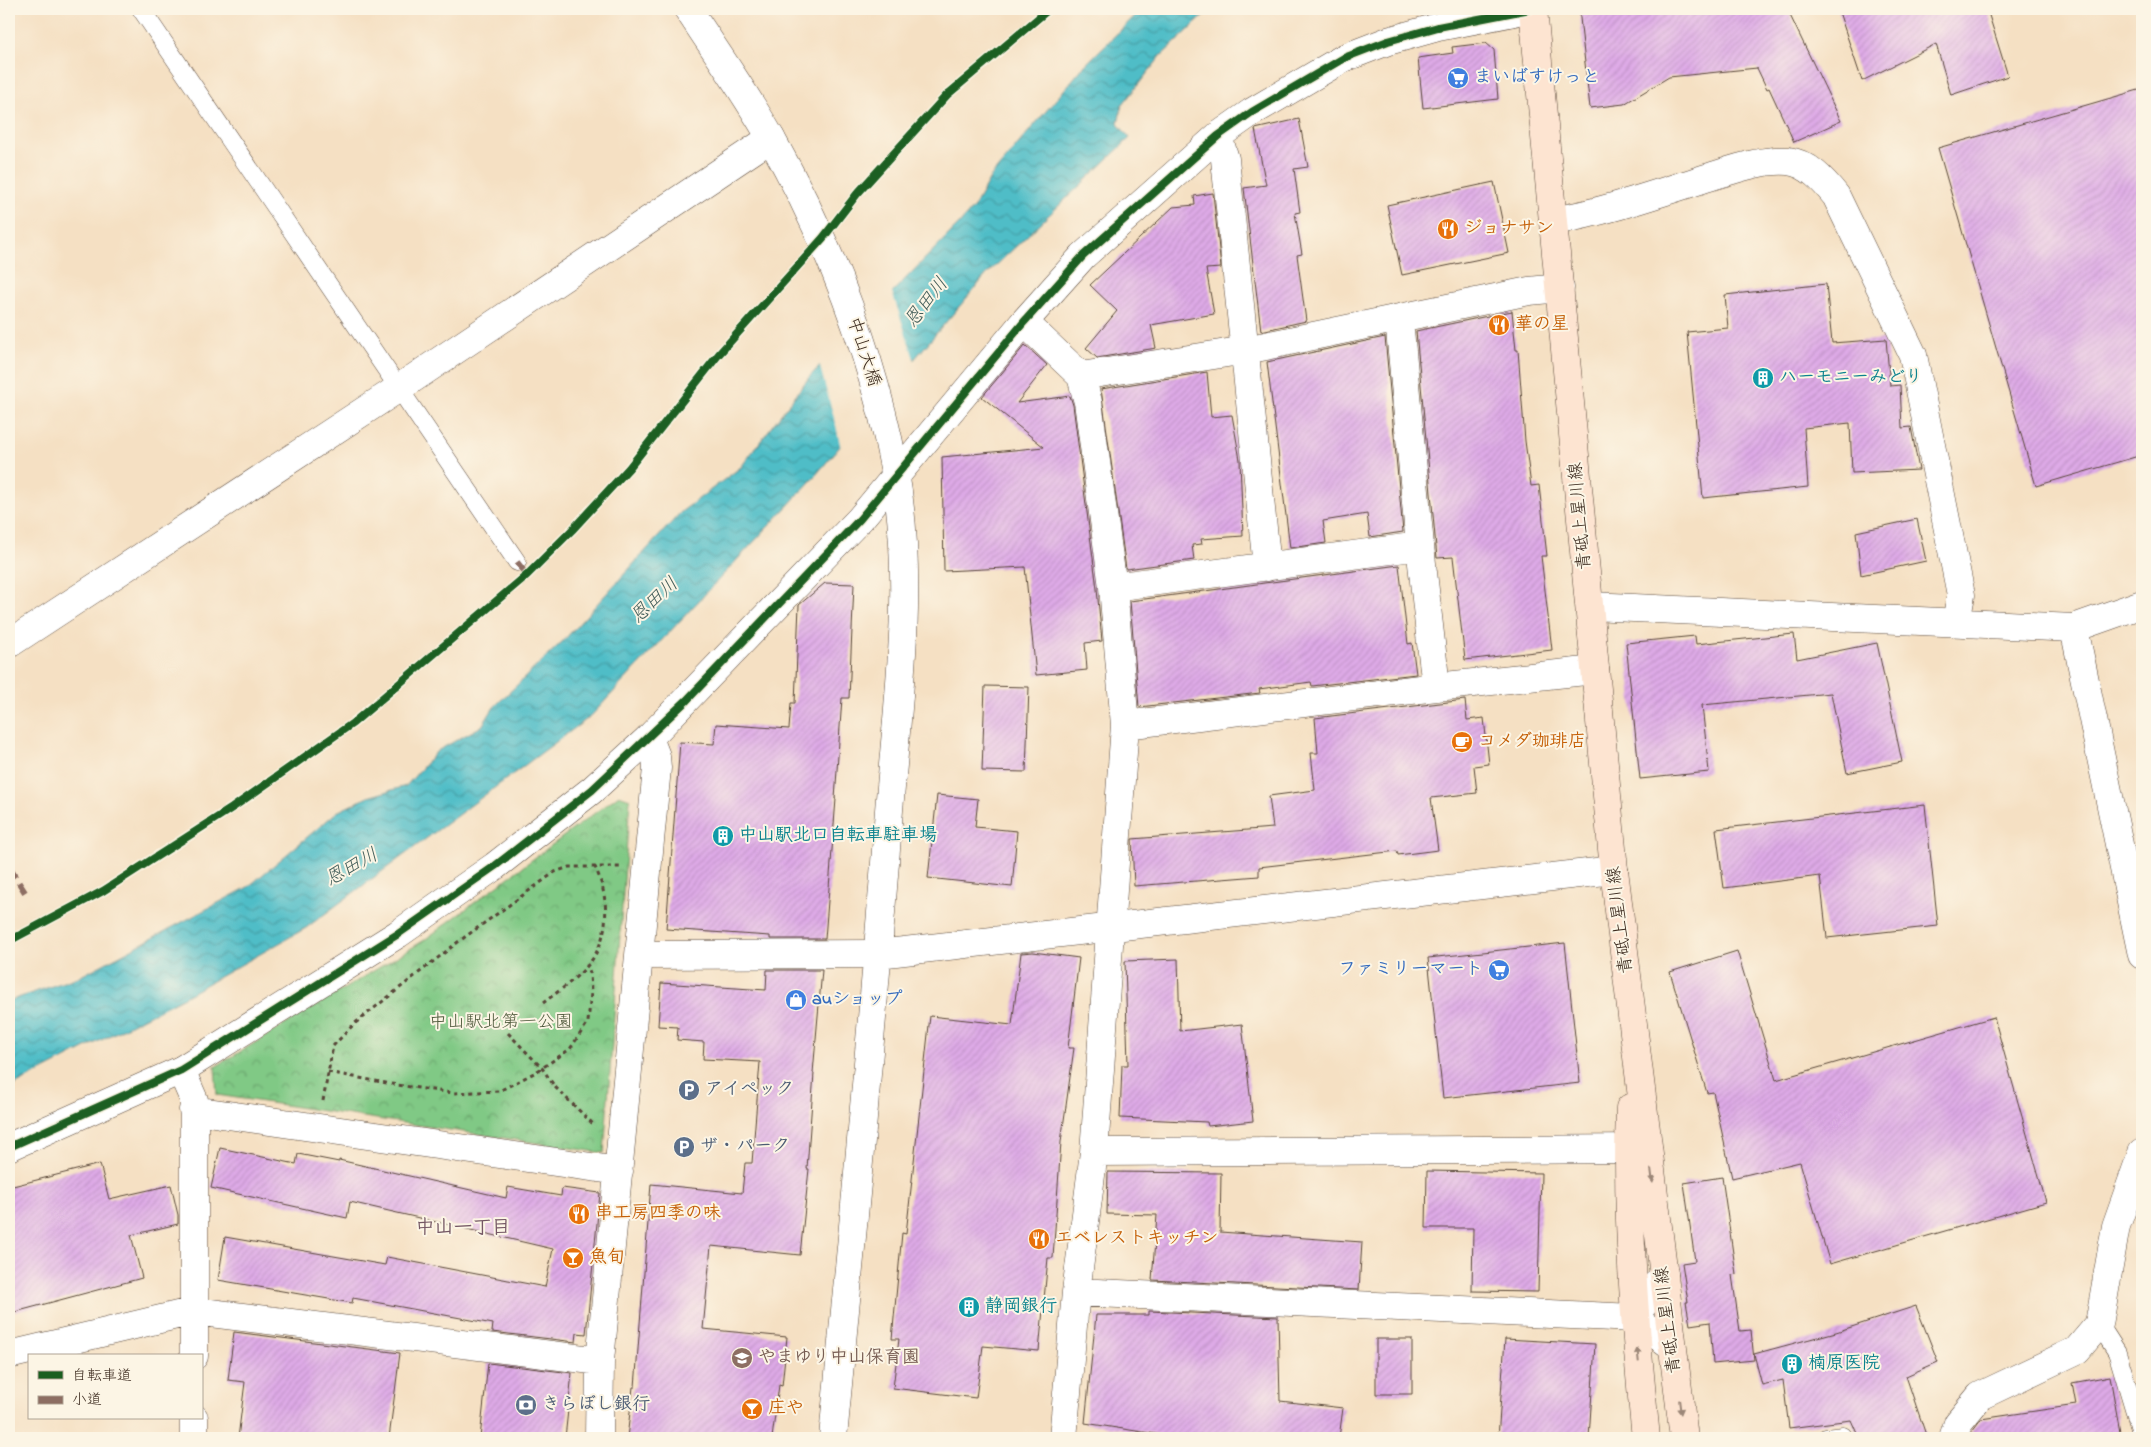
<svg xmlns="http://www.w3.org/2000/svg" width="2151" height="1447" viewBox="0 0 2151 1447" font-family="'Indie Flower','Klee One',sans-serif">
<style>
.park{fill:url(#park-crowns);stroke:#5e7a52}
.water{fill:url(#water-waves);stroke:#457472}
.pier{fill:#f5e0c3}
.building{fill:url(#building-hatch)}
.lines{fill:none;stroke-linecap:round;stroke-linejoin:round}
.service-casing{stroke:#574537;stroke-width:19}
.minor-casing{stroke:#574537;stroke-width:29}
.tertiary-casing{stroke:#574537;stroke-width:29}
.secondary-casing{stroke:#574537;stroke-width:29}
.path{stroke:#574537;stroke-width:3;stroke-dasharray:4 4;stroke-linecap:butt}
.service{stroke:#fff;stroke-width:18}
.minor{stroke:#fff;stroke-width:28}
.tertiary{stroke:#fff;stroke-width:28}
.secondary{stroke:#fde4d1;stroke-width:28}
.quiet{stroke:#8d6e63;stroke-width:6;stroke-dasharray:12 6;stroke-linecap:butt}
.cycleway-casing{stroke:#fcf5e5;stroke-width:11}
.cycleway{stroke:#1b5e20;stroke-width:8}
.oneway{fill:#9c8778}
.labels{text-anchor:middle;dominant-baseline:central;stroke-width:4;stroke-linejoin:round;paint-order:stroke}
.shop-label{font-size:18px;font-weight:bold;fill:#366cbe;stroke:#fcf5e5;text-anchor:start}
.food-label{font-size:18px;font-weight:bold;fill:#c56008;stroke:#fcf5e5;text-anchor:start}
.street-label{font-size:18px;fill:#3b2a1e;stroke:#fcf5e5}
.culture-label{font-size:18px;font-weight:bold;fill:#0d838f;stroke:#fcf5e5;text-anchor:start}
.park-label{font-size:18px;fill:#505a3d;stroke:#fcf5e5}
.service-label{font-size:18px;font-weight:bold;fill:#4e5e75;stroke:#fcf5e5;text-anchor:start}
.education-label{font-size:18px;font-weight:bold;fill:#785e54;stroke:#fcf5e5;text-anchor:start}
.water-label{font-size:19px;font-style:italic;fill:#425d59;stroke:#fcf5e5}
.neighbourhood-label{font-size:19px;font-weight:bold;fill:#745764;stroke:#fcf5e5}
</style>
<defs>
<pattern id="park-crowns" width="20" height="18" patternUnits="userSpaceOnUse" patternTransform="scale(1.25)"><rect width="20" height="18" fill="#80c985"/><path d="M2 6a3 3 0 1 1 6 0M12 15a3 3 0 1 1 6 0" fill="none" stroke="#6aa36c"/></pattern>
<pattern id="water-waves" width="16" height="10" patternUnits="userSpaceOnUse" patternTransform="scale(1.25)"><rect width="16" height="10" fill="#4fbdc7"/><path d="M0 5q4-4 8 0t8 0" fill="none" stroke="#439aa1"/></pattern>
<pattern id="building-hatch" width="6" height="6" patternUnits="userSpaceOnUse" patternTransform="scale(1.25)"><rect width="6" height="6" fill="#deaae7"/><path d="M-1 1l2-2M0 6l6-6M5 7l2-2" fill="none" stroke="#bf92c6"/></pattern>
</defs>
<rect width="100%" height="100%" fill="#fcf5e5"/>
<filter id="ink" filterUnits="userSpaceOnUse"><feTurbulence type="fractalNoise" baseFrequency=".02" numOctaves="2"/><feDisplacementMap in="SourceGraphic" scale="10" xChannelSelector="R" yChannelSelector="G"/><feConvolveMatrix kernelMatrix="1 2 1 2 8 2 1 2 1" color-interpolation-filters="sRGB"/></filter>
<filter id="wash" filterUnits="userSpaceOnUse"><feTurbulence type="fractalNoise" baseFrequency=".0096" numOctaves="4" result="noise"/><feDisplacementMap in="SourceGraphic" scale="20" xChannelSelector="R" yChannelSelector="G"/><feGaussianBlur stdDeviation="1.12" result="paint"/><feColorMatrix in="noise" values="0 0 0 0 0 0 0 0 0 0 0 0 0 0 0 0 0 1.4 0 .05"/><feComposite in="paint" operator="in"/></filter>
<g filter="url(#wash)">
<rect width="100%" height="100%" fill="#f5e0c3"/>
<path class="park" d="M619,795l11,4 -26,354 -387,-58 -2,-28 208,-126z"/>
<path class="water" d="M1142,9h69l-50,47 -39,49 -4,19 12,14 -143,136 -178,209 -218,233 -285,212 -122,69 -175,91v-87l72,-25 167,-89 89,-75 31,-15 38,-11 31,-35 45,-25 12,-19 71,-68 116,-127 60,-45 69,-91 150,-153 14,-16 18,-32 93,-110z"/>
<path class="pier" d="M891,289l24,73 -74,87 -5,-24 -17,-62z"/>
<g id="blocks">
<path class="building" d="M1579,9h208l54,112 -47,21 -25,-54 -2,1 -10,-21 -88,9 -45,27 -34,4z
M1838,9h149l21,67 -57,19 -15,-51 -74,37z
M1486,43l8,7 4,49 -75,9 -5,-50 35,-5 -1,-6z
M2142,89v366l-106,31 -98,-338z
M1299,119l9,48 -14,2 6,43 -5,1 7,41 -5,1 9,66 -45,10 -17,-143 22,-3 -11,-56z
M1494,182l15,71 -107,22 -15,-70z
M1213,193l8,75 -15,1 8,45 -63,11 5,23 -59,10 -11,-10 31,-37 -27,-26 83,-78 22,-2 -1,-9z
M1826,284l6,59 54,-4 4,47 10,-1 2,43 9,-1 8,43 -67,3 -2,-50 -46,5 4,59 -105,11 -16,-166 41,-4 -3,-33z
M1512,311l4,39h2l7,91 6,45 8,-1 8,71h-6l11,94 -87,10 -12,-103 -16,1 -21,-227z
M1385,337l18,195 -33,5 -3,-23 -44,7 3,22 -36,5 -23,-186z
M1025,345l22,20 -30,38 53,-7 3,9 24,184 5,52 -17,2 2,27 -51,5 -11,-108 -81,4 -2,-114 102,-10 -62,-50z
M1207,372l4,45 21,-2 8,45 3,76 -42,3 1,5 -10,1 2,15 -68,9 -25,-180z
M1917,519l9,42 -65,14 -5,-43z
M1399,565l9,79 4,-1 4,31 -104,12 -1,-4 -52,7 1,4 -121,14 -9,-106z
M825,583l29,1 -5,114h-7l-7,101h1l-11,140h-55v-3l-104,-7 14,-187 34,2 2,-20 73,5 2,-26h4l4,-98z
M1794,634l3,25 80,-16 25,119 -55,11 -16,-80 -129,12 7,67 -69,7 -14,-136 69,-7 1,8z
M985,686l44,1 -3,85 -44,-1z
M1465,700l2,20 17,-2 5,46 -15,2 3,27 -46,5 7,52 -40,5 -1,-4 -138,16v9l-125,10 -2,-47 141,-11 -4,-32 46,-6 -4,-37h7l-3,-35z
M937,795l41,4 -3,28 42,4 -5,56 -84,-9z
M1925,805l13,121 -111,12 -7,-62 -96,12 -8,-59z
M1565,943l15,140 -137,15 -15,-140z
M1737,951l39,129 218,-63 52,185 -216,62 -30,-102 -68,16 -19,-86 -6,1 -37,-121z
M1033,952l46,6 -11,90h6l-13,94 -8,116h-5l-9,93 -56,-5 -7,52 -83,-10 6,-49h-7l10,-106 4,1 24,-218 82,9 9,-72z
M1178,959l2,72 62,-7 11,97 -45,5 -1,-4 -87,-4 2,-53h6l-3,-104z
M767,970h55l-9,103h1l-7,96h2l-9,86 -89,-9 -8,83 84,8 -5,49 -3,-1 -7,53h-145l6,-51h2l16,-203 91,9 3,-30h7l8,-101 -57,-3 1,-17 -27,-2 1,-13 -20,-1 3,-43 105,7z
M220,1148l76,16 2,-10 41,8v-2l167,38 2,-11 53,9 1,-8 38,5 -14,141 -9,-1 -1,9 -84,-10 1,-8 -140,-26 -1,5 -134,-23 7,-43 160,28 2,-8 158,30 8,-38 -203,-47 -3,16 -136,-30z
M100,1164l9,35 62,-14 7,30v9l-47,11 11,43 -127,34 -6,-23v-102z
M1427,1171l114,2 -3,119 -66,-1 1,-63h-47z
M1108,1172l113,1 -1,59 142,10 -3,48 -207,-10 5,-65 -50,-1z
M1722,1177l14,97 -4,1 8,56 11,-1 3,30 -41,4 -3,-42 -20,3 -4,-23h2l-6,-39 13,-2 -11,-78z
M1916,1306l22,56 -32,14 21,62h-68l-8,-18 -62,8 -6,-48 -21,5 -8,-31 82,-22z
M1149,1311l129,6 2,84 63,7 -4,30h-158l-96,-15 11,-108h53z
M234,1332l166,21 -11,85h-151l7,-56 -17,-2z
M1376,1339h36v55h-36z
M1505,1339l90,5 -6,94h-91z
M488,1363l84,10 -7,65h-85z
M2110,1376l11,62h-152l3,-7 9,-12 95,-14 -4,-22z"/>
</g>
</g>
<g filter="url(#ink)">
<use href="#blocks" fill-opacity="0" stroke="#574537" stroke-width="1"/>
<g class="lines">
<g class="service-casing">
<path id="service" d="M141,9l376,553
M2099,1324l18,28 25,83
M1826,1438l17,-2"/>
</g>
<g class="minor-casing">
<path id="minor" d="M1218,136l7,23 42,408
M1553,221c51,-9 100,-26 150,-42 27,-8 56,-20 85,-18 20,2 36,20 48,35l77,159 48,240 -5,27
M1399,319l21,227 16,141
M1024,322l57,54 7,26 25,185 12,138 -31,427 -18,140 -13,146
M1081,376l165,-26 283,-59 31,-3
M895,477l129,-155 59,-66 135,-120 34,-24 92,-54 44,-17 50,-14 92,-18
M1113,587l307,-41
M2074,628l68,327
M9,644l390,-256 372,-250
M1125,725l311,-38 159,-17
M640,955l238,-1
M181,1070l13,30v256
M193,1110l426,61
M1094,1152l554,-3
M1664,1274l-30,44 38,28
M1076,1292l558,26
M9,1355l185,-44 406,50
M194,1418v20
M599,1438l1,-77 57,-593 -1,-12 -7,-18
M1953,1438l5,-15 22,-27 97,-46 22,-26 17,-98 26,-73"/>
</g>
<g class="tertiary-casing">
<path id="tertiary" d="M688,9c28,43 59,86 84,131 57,102 100,213 122,327 22,117 3,238 -6,356 -15,205 -36,410 -55,615
M1590,606l484,22 68,-24
M878,954l736,-84
M9,1147l172,-77 217,-136 97,-68 97,-76 57,-52 211,-219 35,-42"/>
</g>
<g class="secondary-casing">
<path id="secondary" d="M1533,9l81,861 70,568
M1630,1108c-4,110 5,221 16,330"/>
</g>
<path class="path" d="M543,1003c18,-14 46,-32 55,-54 12,-26 9,-57 -3,-82
M508,1033l34,35 13,19 38,37
M328,1072l69,13 56,8 46,-2 37,-19 34,-23 18,-27 3,-29 -1,-20 -3,-9
M323,1101l10,-55 21,-22 104,-82 97,-70 14,-5h51"/>
<use href="#service" class="service"/>
<use href="#minor" class="minor"/>
<use href="#tertiary" class="tertiary"/>
<use href="#secondary" class="secondary"/>
<path class="quiet" d="M517,562l10,13
M9,867l17,27"/>
<g class="cycleway-casing">
<path id="cycleway" d="M9,941l94,-50 129,-83 121,-85 174,-148 45,-45 57,-62 90,-114 104,-116 34,-44 90,-99 102,-86
M9,1147l172,-77 217,-136 97,-68 97,-76 95,-90 173,-181 164,-197 59,-66 135,-120 34,-24 92,-54 44,-17 50,-14 92,-18"/>
</g>
<use href="#cycleway" class="cycleway"/>
</g>
<defs><path id="oneway-solid" d="M-6-.8H1V-3.2L6.5 0L1 3.2V.8H-6Z" transform="scale(1.25)"/></defs>
<g class="oneway">
<use href="#oneway-solid" transform="translate(1652 1176) rotate(83)"/>
<use href="#oneway-solid" transform="translate(1638 1355) rotate(-96)"/>
<use href="#oneway-solid" transform="translate(1680 1407) rotate(83)"/>
</g>
</g>
<defs>
<g id="supermarket-disc" transform="scale(1.125)"><circle r="9.5" fill="#3f7fe0" stroke="#fcf5e5"/><path d="M-6-5.5h2.5l.6 2H6L4.5 2H-2.5L-4.4-4H-6ZM-1.5 3.2a1.3 1.3 0 1 0 .1 0ZM3 3.2a1.3 1.3 0 1 0 .1 0Z" fill="#fff"/></g>
<g id="restaurant-disc" transform="scale(1.125)"><circle r="9.5" fill="#e8710a" stroke="#fcf5e5"/><path d="M-5-6h1v4h1v-4h1v4h1v-4h1v5L-1.5 .5V6h-2V.5L-5-1ZM5-6V6H3V1.5H1.5Q1.5-4 5-6Z" fill="#fff"/></g>
<g id="building-disc" transform="scale(1.125)"><circle r="9.5" fill="#0f9aa8" stroke="#fcf5e5"/><path d="M-4-6H4V6H1V3H-1V6H-4ZM-2.5-4.3h1.7v1.8h-1.7ZM.8-4.3h1.7v1.8H.8ZM-2.5-1h1.7V.8h-1.7ZM.8-1h1.7V.8H.8Z" fill="#fff"/></g>
<g id="cafe-disc" transform="scale(1.125)"><circle r="9.5" fill="#e8710a" stroke="#fcf5e5"/><path d="M-5.5-4.5H6V0H3Q3 3.5 0 3.5H-2.5Q-5.5 3.5-5.5 0ZM3-3.2v2h1.7v-2ZM-6 4.5H4V6H-6Z" fill="#fff"/></g>
<g id="shop-disc" transform="scale(1.125)"><circle r="9.5" fill="#3f7fe0" stroke="#fcf5e5"/><path d="M-5-2.5h2.3a2.7 3.5 0 0 1 5.4 0H5L5.5 6h-11ZM-1.5-2.5h3a1.5 2.3 0 0 0-3 0Z" fill="#fff"/></g>
<g id="parking-disc" transform="scale(1.125)"><circle r="9.5" fill="#5c6f8a" stroke="#fcf5e5"/><path d="M-3.5-5.5H1a3.5 3.5 0 0 1 0 7H-1V5.5H-3.5ZM-1-3.4V-.6H.8a1.4 1.4 0 0 0 0-2.8Z" fill="#fff"/></g>
<g id="bar-disc" transform="scale(1.125)"><circle r="9.5" fill="#e8710a" stroke="#fcf5e5"/><path d="M-6-5H6L.8 .8V4.5H3.5V6h-7V4.5H-.8V.8Z" fill="#fff"/></g>
<g id="school-disc" transform="scale(1.125)"><circle r="9.5" fill="#8d6e63" stroke="#fcf5e5"/><path d="M0-5L7-2L0 1L-7-2ZM-4 1L0 2.5L4 1V4Q0 6-4 4Z" fill="#fff"/></g>
<g id="bank-disc" transform="scale(1.125)"><circle r="9.5" fill="#5c6f8a" stroke="#fcf5e5"/><path d="M-6-4H6V4H-6ZM0-2.3a2.3 2.3 0 1 0 0 4.6a2.3 2.3 0 1 0 0-4.6Z" fill="#fff"/></g>
</defs>
<g fill-rule="evenodd">
<use href="#supermarket-disc" x="1458" y="78"/>
<use href="#restaurant-disc" x="1448" y="229"/>
<use href="#restaurant-disc" x="1499" y="325"/>
<use href="#building-disc" x="1763" y="378"/>
<use href="#cafe-disc" x="1462" y="742"/>
<use href="#building-disc" x="723" y="836"/>
<use href="#supermarket-disc" x="1499" y="970"/>
<use href="#shop-disc" x="796" y="1000"/>
<use href="#parking-disc" x="689" y="1090"/>
<use href="#parking-disc" x="684" y="1147"/>
<use href="#restaurant-disc" x="579" y="1214"/>
<use href="#restaurant-disc" x="1039" y="1239"/>
<use href="#bar-disc" x="573" y="1258"/>
<use href="#building-disc" x="969" y="1307"/>
<use href="#school-disc" x="742" y="1358"/>
<use href="#building-disc" x="1792" y="1364"/>
<use href="#bank-disc" x="526" y="1405"/>
<use href="#bar-disc" x="752" y="1409"/>
</g>
<g class="labels">
<g class="shop-label">
<text x="1474" y="78">まいばすけっと</text>
<text x="1483" y="970" text-anchor="end">ファミリーマート</text>
<text x="812" y="1000">auショップ</text>
</g>
<g class="food-label">
<text x="1464" y="229">ジョナサン</text>
<text x="1515" y="325">華の星</text>
<text x="1478" y="742">コメダ珈琲店</text>
<text x="595" y="1214">串工房四季の味</text>
<text x="1055" y="1239">エベレストキッチン</text>
<text x="589" y="1258">魚旬</text>
<text x="768" y="1409">庄や</text>
</g>
<g class="street-label">
<text transform="translate(863 352) rotate(72)">中山大橋</text>
<text transform="translate(1581 516) rotate(-95)">青砥上星川線</text>
<text transform="translate(1621 920) rotate(-97)">青砥上星川線</text>
<text transform="translate(1669 1320) rotate(-97)">青砥上星川線</text>
</g>
<g class="culture-label">
<text x="1779" y="378">ハーモニーみどり</text>
<text x="739" y="836">中山駅北口自転車駐車場</text>
<text x="985" y="1307">静岡銀行</text>
<text x="1808" y="1364">楠原医院</text>
</g>
<g class="park-label">
<text x="501" y="1023">中山駅北第一公園</text>
</g>
<g class="service-label">
<text x="705" y="1090">アイペック</text>
<text x="700" y="1147">ザ・パーク</text>
<text x="542" y="1405">きらぼし銀行</text>
</g>
<g class="education-label">
<text x="758" y="1358">やまゆり中山保育園</text>
</g>
<g class="water-label">
<text transform="translate(927 303) rotate(-52)">恩田川</text>
<text transform="translate(655 601) rotate(-43)">恩田川</text>
<text transform="translate(352 868) rotate(-29)">恩田川</text>
</g>
<g class="neighbourhood-label">
<text x="463" y="1228">中山一丁目</text>
</g>
</g>
<rect width="2151" height="1447" fill="none" stroke="#fcf5e5" stroke-width="30"/>
<rect x="28" y="1354" width="175" height="65" fill="#fcf5e5" stroke="#afa495"/>
<rect x="38" y="1371" width="25" height="8" fill="#1b5e20" stroke="#afa495"/>
<text x="72" y="1380" font-size="15" fill="#3b2a1e">自転車道</text>
<rect x="38" y="1396" width="25" height="8" fill="#8d6e63" stroke="#afa495"/>
<text x="72" y="1404" font-size="15" fill="#3b2a1e">小道</text>
</svg>
